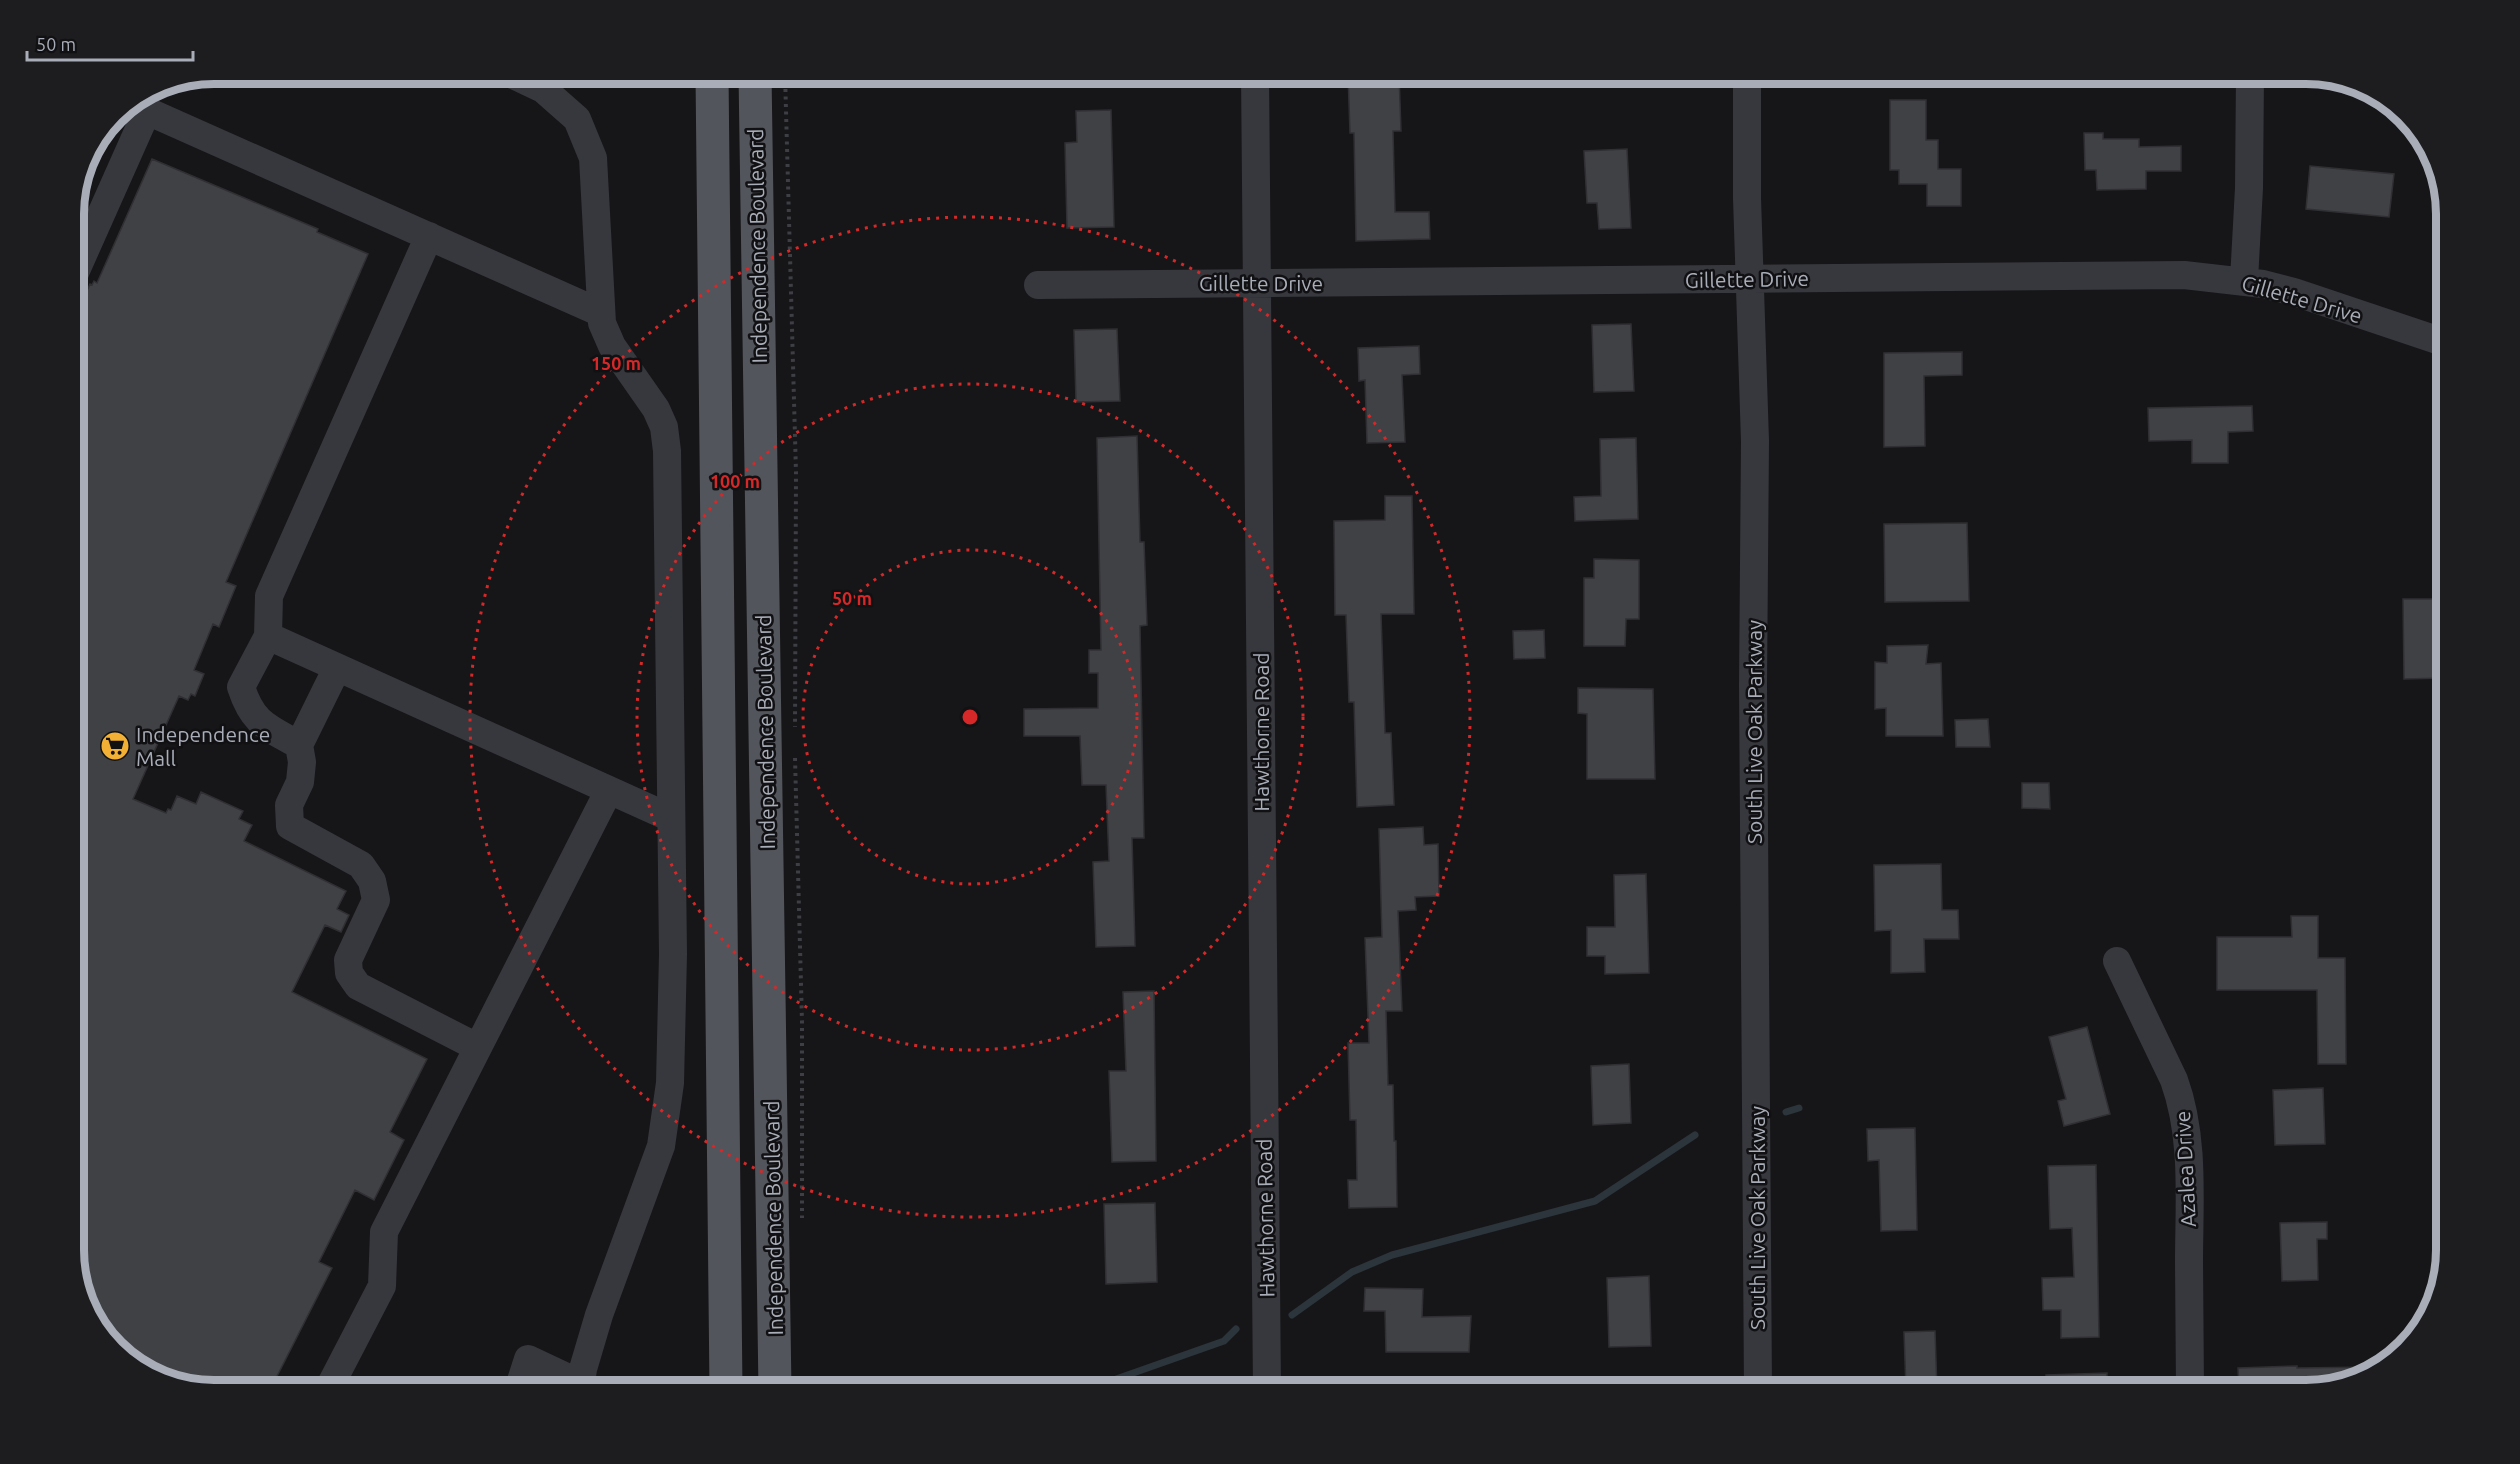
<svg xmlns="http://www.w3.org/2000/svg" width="2520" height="1464" viewBox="0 0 2520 1464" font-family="Ubuntu,sans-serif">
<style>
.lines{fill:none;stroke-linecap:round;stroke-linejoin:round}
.stream{stroke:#2c353c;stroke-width:7}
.building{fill:#404145;stroke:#303034;stroke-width:1.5}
.path{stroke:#3d3f44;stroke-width:4;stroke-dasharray:3 4.5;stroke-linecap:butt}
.minor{stroke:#37383d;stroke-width:28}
.major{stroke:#53555c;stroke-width:33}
.ring{fill:none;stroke:#d62828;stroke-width:3;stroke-dasharray:3 6}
.labels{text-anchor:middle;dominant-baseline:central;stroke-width:5;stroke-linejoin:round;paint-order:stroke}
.street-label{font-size:21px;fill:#a8adb8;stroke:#111113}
.poi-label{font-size:21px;fill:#a8adb8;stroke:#111113;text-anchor:start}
.rim{fill:none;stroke:#a8adb8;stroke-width:8}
.centre{fill:#d62828;stroke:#111113;stroke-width:3}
.ring-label{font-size:18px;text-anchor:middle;font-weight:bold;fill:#d62828;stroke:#111113;stroke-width:5;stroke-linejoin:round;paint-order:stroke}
</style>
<rect width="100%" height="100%" fill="#161618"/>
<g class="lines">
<path class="stream" d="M1786,1112l13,-4
M1292,1315l60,-43 40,-17 203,-54 100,-66
M1085,1390l139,-49 12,-12"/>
</g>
<path class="building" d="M1348,74h51l2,57h-8l2,81h34l1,27 -74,2 -2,-108h-4z
M1890,100h36v40h12v29h23v37h-34v-22h-28v-14h-9z
M1111,110l3,117 -47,1 -2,-85 12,-1 -1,-31z
M2084,133h19v6h36v8l42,-1v25h-35v18l-49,1 -1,-20h-11z
M1627,149l4,79 -32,1 -2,-26h-10l-3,-52z
M152,159l166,70 -1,3 51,22 -142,328 10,4 -17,41 -6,-3 -19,46 10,4 -9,22 -4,-2 -3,6 -9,-4 -46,103 33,14 2,-4 3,1 6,-14 19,8 5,-12 42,19 -4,8 13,6 -8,16 102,50 -9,18 12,6 -8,17 -16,-7 -33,67 135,67 -37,73 14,8 -30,60 -19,-10 -36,72 13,6 -62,122h-56l-70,-18 -52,-51 -18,-62v-938l16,-37 2,1 2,-4 3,2z
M2310,166l84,8 -5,43 -83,-8z
M1631,324l3,67 -40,1 -2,-67z
M1117,329l3,72 -44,1 -2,-72z
M1419,346l1,28 -18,1 3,67 -38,1 -2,-63 -6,1 -1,-33z
M1962,352v23l-38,1 1,70 -41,1v-94z
M2252,406l1,25 -25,1v31h-36v-23l-43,1 -1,-33z
M1137,436l3,106h4l3,83 -7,1 4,212h-12l3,108 -39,1 -3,-85 16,-1 -3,-76h-24l-2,-49h-56v-27l74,-1v-35h-9v-23h12l-4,-212z
M1636,438l2,81 -63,2 -1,-24 27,-1 -1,-57z
M1385,496h27l2,118h-33l4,119h6l3,72 -37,2 -3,-105h-5l-3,-87h-11l-1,-94 51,-1z
M1967,523l2,78 -84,1 -1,-78z
M1594,559l45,1v59h-13l-1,27h-41v-68h10z
M2403,599h43v54h-3l1,25 -40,1z
M1544,630l1,28 -31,1 -1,-28z
M1928,645l-2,19 15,-1 2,73h-57v-28l-11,1v-47l12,1v-17z
M1578,688l75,1 2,90h-68v-65l-9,-1z
M1988,719l2,28h-34l-1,-27z
M2022,783h27l1,26 -28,-1z
M1423,827l1,18 14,-1 1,52 -24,1 1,13 -18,1 4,100h-16l2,74h5l1,56h2l1,66 -48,1 -1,-28h9l-1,-60h-6l-2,-77h21l-4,-105 17,-1 -3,-108z
M1941,864l1,46h16l1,29h-35l1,33 -34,1v-43l-16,1 -1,-66z
M1646,874l3,99 -44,1v-18h-18v-29h28l-1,-52z
M2291,916h27v42h27l1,106h-28l-1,-74h-100v-53h75z
M1154,991l2,170 -44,1 -3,-91h17l-3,-79z
M2087,1027l23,87 -46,12 -6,-25 8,-2 -17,-62z
M1629,1064l2,59 -38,2 -2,-59z
M2323,1088l2,56 -50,1 -2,-55z
M1915,1128l2,102 -36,1 -2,-71 -11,1 -1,-32z
M2096,1165l3,172 -38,1v-28h-18l-1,-32 32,-1 -2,-49 -22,1 -2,-63z
M1155,1203l2,79 -51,2 -2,-80z
M2327,1222v17h-10l1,41 -36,1 -2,-58z
M1649,1276l2,70 -42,1 -2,-69z
M1365,1288l58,1 -1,28 49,-1 -2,36h-83l-1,-41h-21z
M1935,1331l2,59h-31l-2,-58z
M2297,1366v2l73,-1 1,6 -64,17h-68l-1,-22z
M2107,1373v17h-61v-15z"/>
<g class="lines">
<path class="path" d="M785,74l11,399 -1,254
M795,758l7,264v196"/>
<path class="minor" d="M511,74l32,15 34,30 16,39 9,165 10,23 44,63 8,18 3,24 6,503 -3,129 -9,63 -62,169 -16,54 -3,21
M1255,74l12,1316
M1747,74v124l8,243 -2,244 5,705
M134,102l13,9 454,202
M429,236l-160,360 -1,40 -27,51c12,37 26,40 58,58l3,17 -2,20 -11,23 1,21 71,39 11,16 4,19 -28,60 1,13 9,13 119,61
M74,275l73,-164
M2244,280l5,-92 1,-114
M1038,285l1146,-10 79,9 31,8 152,51
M268,636l403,182
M299,745l38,-77
M2117,961l57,119c21,58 15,122 15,182 0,43 1,86 1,128
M328,1390l54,-104 2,-54 225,-442
M518,1390l10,-31 53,25"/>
<path class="major" d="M712,74l14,1316
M755,74l20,1316"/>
</g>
<g class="ring">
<circle cx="970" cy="717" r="167"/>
<circle cx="970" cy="717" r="333"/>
<circle cx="970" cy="717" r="500"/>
</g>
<defs>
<g id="supermarket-disc" transform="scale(1.5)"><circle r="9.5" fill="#f2b134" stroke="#111113"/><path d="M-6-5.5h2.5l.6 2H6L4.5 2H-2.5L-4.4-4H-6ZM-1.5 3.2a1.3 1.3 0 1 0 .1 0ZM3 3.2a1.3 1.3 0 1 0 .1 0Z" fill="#111"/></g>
</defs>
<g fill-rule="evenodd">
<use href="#supermarket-disc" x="115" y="746"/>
</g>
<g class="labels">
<g class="street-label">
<text transform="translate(757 246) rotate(-91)">Independence Boulevard</text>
<text transform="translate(1747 279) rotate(-1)">Gillette Drive</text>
<text x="1261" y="283">Gillette Drive</text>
<text transform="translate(2302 299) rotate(16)">Gillette Drive</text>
<text transform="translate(765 732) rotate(-91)">Independence Boulevard</text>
<text transform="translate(1261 732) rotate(-90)">Hawthorne Road</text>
<text transform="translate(1754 732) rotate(-90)">South Live Oak Parkway</text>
<text transform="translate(2185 1169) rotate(-93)">Azalea Drive</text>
<text transform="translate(773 1218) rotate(-91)">Independence Boulevard</text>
<text transform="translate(1265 1218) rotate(-91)">Hawthorne Road</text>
<text transform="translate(1757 1218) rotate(-90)">South Live Oak Parkway</text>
</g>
<g class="poi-label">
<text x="136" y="734">Independence<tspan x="136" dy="24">Mall</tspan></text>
</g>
</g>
<path d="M0 0H2520V1464H0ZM214 84H2306A130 130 0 0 1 2436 214V1250A130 130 0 0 1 2306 1380H214A130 130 0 0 1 84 1250V214A130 130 0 0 1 214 84Z" fill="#1d1d20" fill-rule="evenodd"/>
<path class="rim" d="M214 84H2306A130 130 0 0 1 2436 214V1250A130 130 0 0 1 2306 1380H214A130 130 0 0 1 84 1250V214A130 130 0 0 1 214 84Z"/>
<circle cx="970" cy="717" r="9" class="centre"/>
<g class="ring-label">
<text x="616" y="370">150 m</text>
<text x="735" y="488">100 m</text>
<text x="852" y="605">50 m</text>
</g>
<path d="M27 51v9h166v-9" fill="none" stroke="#a8adb8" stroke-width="3"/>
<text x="36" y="51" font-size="18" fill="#a8adb8" stroke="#111113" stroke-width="4.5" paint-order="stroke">50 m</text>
</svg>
